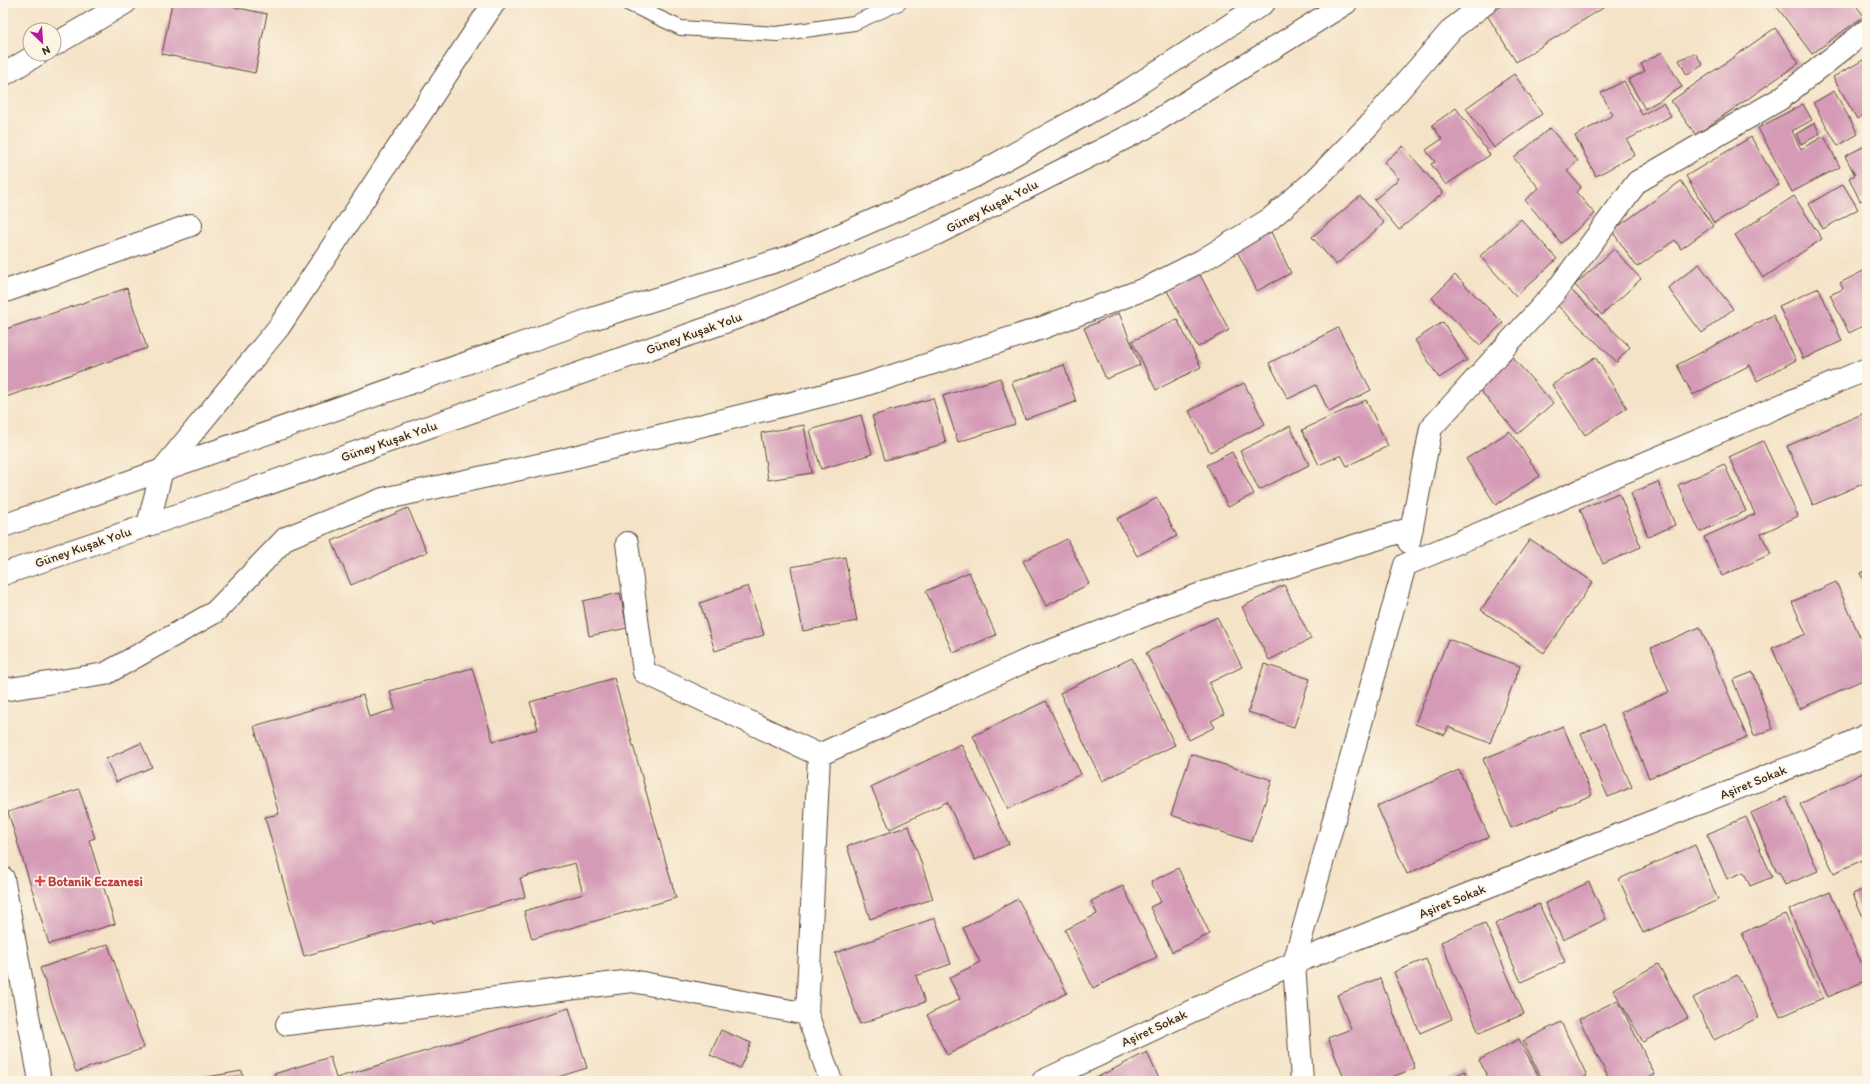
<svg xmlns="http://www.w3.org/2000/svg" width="1870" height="1084" viewBox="0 0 1870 1084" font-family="Itim,sans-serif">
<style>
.building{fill:#d49ab6}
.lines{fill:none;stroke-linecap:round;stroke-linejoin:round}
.service-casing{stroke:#574637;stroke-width:16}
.minor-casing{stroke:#574637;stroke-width:24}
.tertiary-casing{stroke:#574637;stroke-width:24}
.secondary-casing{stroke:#574637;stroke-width:24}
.service{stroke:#fff;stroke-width:14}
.minor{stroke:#fff;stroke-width:22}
.tertiary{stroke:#fff;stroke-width:22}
.secondary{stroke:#fff;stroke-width:22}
.health-dot{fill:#e0444e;stroke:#fcf5e5;stroke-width:1.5}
.labels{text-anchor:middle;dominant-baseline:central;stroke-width:4;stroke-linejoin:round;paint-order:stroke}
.street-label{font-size:13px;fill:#3b2a1e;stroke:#fcf5e5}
.health-label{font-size:13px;font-weight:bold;fill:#be3a42;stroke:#fcf5e5;text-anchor:start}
</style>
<rect width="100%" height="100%" fill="#fcf5e5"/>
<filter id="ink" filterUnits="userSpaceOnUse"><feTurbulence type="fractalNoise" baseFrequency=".025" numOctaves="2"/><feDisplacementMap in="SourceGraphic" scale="8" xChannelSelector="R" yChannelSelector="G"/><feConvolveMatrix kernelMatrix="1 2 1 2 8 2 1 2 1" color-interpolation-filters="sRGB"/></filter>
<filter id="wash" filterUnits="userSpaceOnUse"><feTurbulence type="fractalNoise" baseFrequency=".012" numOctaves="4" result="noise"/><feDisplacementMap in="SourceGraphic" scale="16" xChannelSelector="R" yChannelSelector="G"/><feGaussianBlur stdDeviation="0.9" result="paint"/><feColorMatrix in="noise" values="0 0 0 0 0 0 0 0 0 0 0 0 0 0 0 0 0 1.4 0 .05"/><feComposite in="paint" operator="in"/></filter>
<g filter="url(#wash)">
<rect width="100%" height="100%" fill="#f4e3c7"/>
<g id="blocks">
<path class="building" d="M172,3h42l53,11 -12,59 -93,-19z
M1507,3h104l-95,59 -29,-47z
M1774,3h80l10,13 -52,38z
M1775,28l24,35 -103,72 -25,-34z
M1662,52l20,35 -37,22 -17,-29 17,-9 -4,-7z
M1695,53l8,12 -16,10 -8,-15z
M1867,58v55l-10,6 -24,-42z
M1514,74l28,40 -48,34 -28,-40z
M1624,81l18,34 21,-12 8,13 -44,24 8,15 -39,21 -21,-40 38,-21 -12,-22z
M1834,91l24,43 -20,12 -25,-43z
M1803,104l9,16 -20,11 9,18 23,-13 16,31 -48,25 -34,-64z
M1456,108l34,47 -44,30 -15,-21 4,-2 -9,-12 16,-11 -10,-14z
M1815,123l5,11 -19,10 -5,-10z
M1550,128l28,33 -11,10 14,16 -5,5 19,22 -34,29 -36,-43 14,-12 -25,-30z
M1751,137l28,48 -65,38 -28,-47z
M1403,146l40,47 -44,37 -25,-30 25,-21 -15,-17z
M1865,146l2,5v47l-7,3 -11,-23 6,-3 -10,-19z
M1681,181l32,45 -32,23 -6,-9 -38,27 -25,-36z
M1843,184l15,25 -35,20 -14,-25z
M1360,196l24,27 -48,42 -24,-28z
M1794,196l28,43 -59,39 -28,-43z
M1521,219l36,40 -41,37 -36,-40z
M1270,230l21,43 -34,18 -22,-44z
M1614,249l27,30 -39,36 -27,-30z
M1699,264l34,45 -31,24 -34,-45z
M1867,269v55l-18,9 -19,-38 13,-6 -3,-6z
M1198,271l31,59 -31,17 -32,-58z
M1455,275l48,48 -23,22 -48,-47z
M127,288l20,60 -144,50v-68z
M1819,288l23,53 -39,18 -24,-53z
M1571,290l59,57 -13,15 -60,-57z
M1119,313l21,52 -34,14 -22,-51z
M1773,315l23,45 -39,21 -7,-16 -57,30 -16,-30z
M1177,319l24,48 -45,23 -24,-49z
M1443,322l24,38 -28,18 -24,-38z
M1338,328l33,62 -42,22 -13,-27 -28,14 -19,-36z
M1512,357l41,46 -35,31 -40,-46z
M1595,357l32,51 -42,27 -33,-50z
M1064,365l12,37 -51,17 -13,-37z
M1000,378l15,46 -57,18 -15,-46z
M1244,383l21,41 -55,28 -21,-41z
M933,398l13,45 -61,17 -13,-44z
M1366,400l22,46 -41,20 -6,-11 -22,10 -17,-35z
M1867,412v70l-54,23 -26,-59z
M861,415l11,39 -51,15 -11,-39z
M804,425l8,48 -44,7 -7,-47z
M1290,426l19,39 -50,25 -19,-39z
M1510,431l30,45 -44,29 -30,-46z
M1763,441l35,75 -37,18 10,20 -49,22 -18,-39 51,-23 -26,-57z
M1232,452l22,42 -26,13 -21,-42z
M1724,464l22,47 -46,21 -22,-47z
M1658,482l17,43 -27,12 -17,-44z
M1619,493l22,54 -38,17 -23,-55z
M1157,498l20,38 -40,20 -20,-37z
M408,508l19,44 -76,33 -19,-44z
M1067,539l22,45 -43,22 -23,-45z
M1530,539l63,43 -49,71 -63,-43z
M845,557l12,64 -54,10 -12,-64z
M1867,570v19l-7,-16z
M969,572l27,63 -43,18 -27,-62z
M1836,582l31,71v25l-68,31 -27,-61 34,-14 -14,-32z
M1284,585l27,54 -42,21 -27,-53z
M748,586l16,49 -49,16 -15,-48z
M620,593l7,35 -38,8 -6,-35z
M1217,617l25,50 -33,16 15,31 -13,7 4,6 -26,13 -43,-87z
M1700,627l47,110 -98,41 -28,-66 48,-20 -18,-44z
M1448,639l72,27 -30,77 -42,-16 -3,8 -30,-11z
M1132,658l43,87 -73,36 -42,-88z
M1264,664l46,15 -16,48 -46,-15z
M472,668l21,73 45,-12 -8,-27 84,-24 62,220 -144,41 -8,-28 59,-17 -8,-31 -55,15 5,19 -92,26 -1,-3 -128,36 -39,-139 14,-3 -25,-88 109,-31 6,22 26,-8 -5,-18z
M1753,672l20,57 -19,7 -21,-56z
M1046,701l35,73 -73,35 -35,-73z
M1604,724l28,63 -24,10 -27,-63z
M1563,726l29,69 -81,33 -28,-69z
M141,743l11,24 -36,15 -10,-23z
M961,744l48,100 -34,16 -28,-58 -57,27 -19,-42z
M1191,754l81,26 -20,62 -81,-27z
M1459,770l30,67 -82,37 -30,-68z
M1867,771v87l-33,15 -34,-69z
M79,789l16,49 -6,2 26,84 -66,20 -41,-132z
M1786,797l32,74 -33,14 -6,-13 -2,1 -26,-60z
M1746,817l26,60 -22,9 -6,-14 -17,7 -20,-45z
M909,826l24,73 -63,20 -23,-73z
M1695,845l23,55 -75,33 -24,-54z
M1178,868l32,66 -38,18 -22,-45 11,-5 -10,-20z
M1589,882l17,37 -43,21 -18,-37z
M1123,886l34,71 -64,31 -28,-58 32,-16 -6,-13z
M1867,888v38l-14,-32z
M1830,892l37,84v4l-39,17 -39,-87z
M1018,899l49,94 -120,62 -20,-40 33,-16 -11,-21 31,-16 -17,-34z
M1539,904l26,58 -44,20 -26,-58z
M1785,914l38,84 -43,19 -38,-84z
M935,918l16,46 -35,12 9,26 -65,22 -25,-71z
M1485,923l39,91 -45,19 -38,-91z
M108,944l36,104 -68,24 -36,-104z
M1426,959l26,60 -32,14 -26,-61z
M1658,964l30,54 -45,24 -30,-53z
M1737,975l22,42 -45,23 -21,-42z
M1380,978l35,90 -33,13h-37l-17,-43 23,-9 -14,-34z
M1618,1000l37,75 -13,6h-32l-31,-62z
M569,1008l18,60 -42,13h-269l-2,-7 56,-17 6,21z
M1561,1022l26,54 -11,5h-33l-20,-40z
M721,1030l30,13 -11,25 -30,-13z
M1519,1039l22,42h-51l-11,-21z
M1147,1052l13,29h-70z
M242,1071l1,10h-53v-1z
M1465,1071l5,10h-26z"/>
</g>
</g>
<g filter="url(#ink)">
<use href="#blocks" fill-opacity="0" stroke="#574637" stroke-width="1"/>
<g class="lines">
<g class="service-casing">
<path id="service" d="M627,3l54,25 96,6 77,-11 45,-20"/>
</g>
<g class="minor-casing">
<path id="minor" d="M54,45l71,-42
M3,75l35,-21
M3,292l188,-67
M148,525l14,-55 117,-143 215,-324
M1409,542l22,-114 125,-137 81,-109 143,-83 87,-69
M627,543l17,129 175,83 213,-97 174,-66 206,-64
M819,755l-12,259 24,67
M3,878l37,203
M287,1024l345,-43 175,33
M1043,1081l251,-118 545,-215 28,-13
M1302,1081l-8,-118 111,-398 462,-196"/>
</g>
<g class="tertiary-casing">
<path id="tertiary" d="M3,690l102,-16 110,-62 71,-74 97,-39 187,-41 291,-72 181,-58 105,-40 56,-28 67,-41 45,-39 55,-56 82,-95 34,-26"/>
</g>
<g class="secondary-casing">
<path id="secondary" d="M3,526l589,-207 197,-62 186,-81 154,-86 135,-87
M3,574l202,-68 534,-189 197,-83 209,-106 201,-125"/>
</g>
<use href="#service" class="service"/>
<use href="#minor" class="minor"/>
<use href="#tertiary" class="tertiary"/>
<use href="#secondary" class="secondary"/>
</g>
</g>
<path class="health-dot" d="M38 875h4v4h4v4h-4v4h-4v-4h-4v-4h4z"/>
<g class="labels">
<g class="street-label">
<text transform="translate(992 206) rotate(-27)">Güney Kuşak Yolu</text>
<text transform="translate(694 333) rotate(-20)">Güney Kuşak Yolu</text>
<text transform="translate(389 441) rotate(-19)">Güney Kuşak Yolu</text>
<text transform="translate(83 547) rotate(-19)">Güney Kuşak Yolu</text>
<text transform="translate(1753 782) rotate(-22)">Aşiret Sokak</text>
<text transform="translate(1452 901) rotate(-22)">Aşiret Sokak</text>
<text transform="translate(1154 1028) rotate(-25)">Aşiret Sokak</text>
</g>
<g class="health-label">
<text x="48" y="881">Botanik Eczanesi</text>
</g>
</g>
<rect width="1870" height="1084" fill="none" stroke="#fcf5e5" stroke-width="16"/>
<g transform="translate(42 42) rotate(155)"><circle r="19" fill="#fcf5e5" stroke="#afa495"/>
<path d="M0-3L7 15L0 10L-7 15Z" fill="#b5179e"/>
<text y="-6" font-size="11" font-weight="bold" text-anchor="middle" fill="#3b2a1e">N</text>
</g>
</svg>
